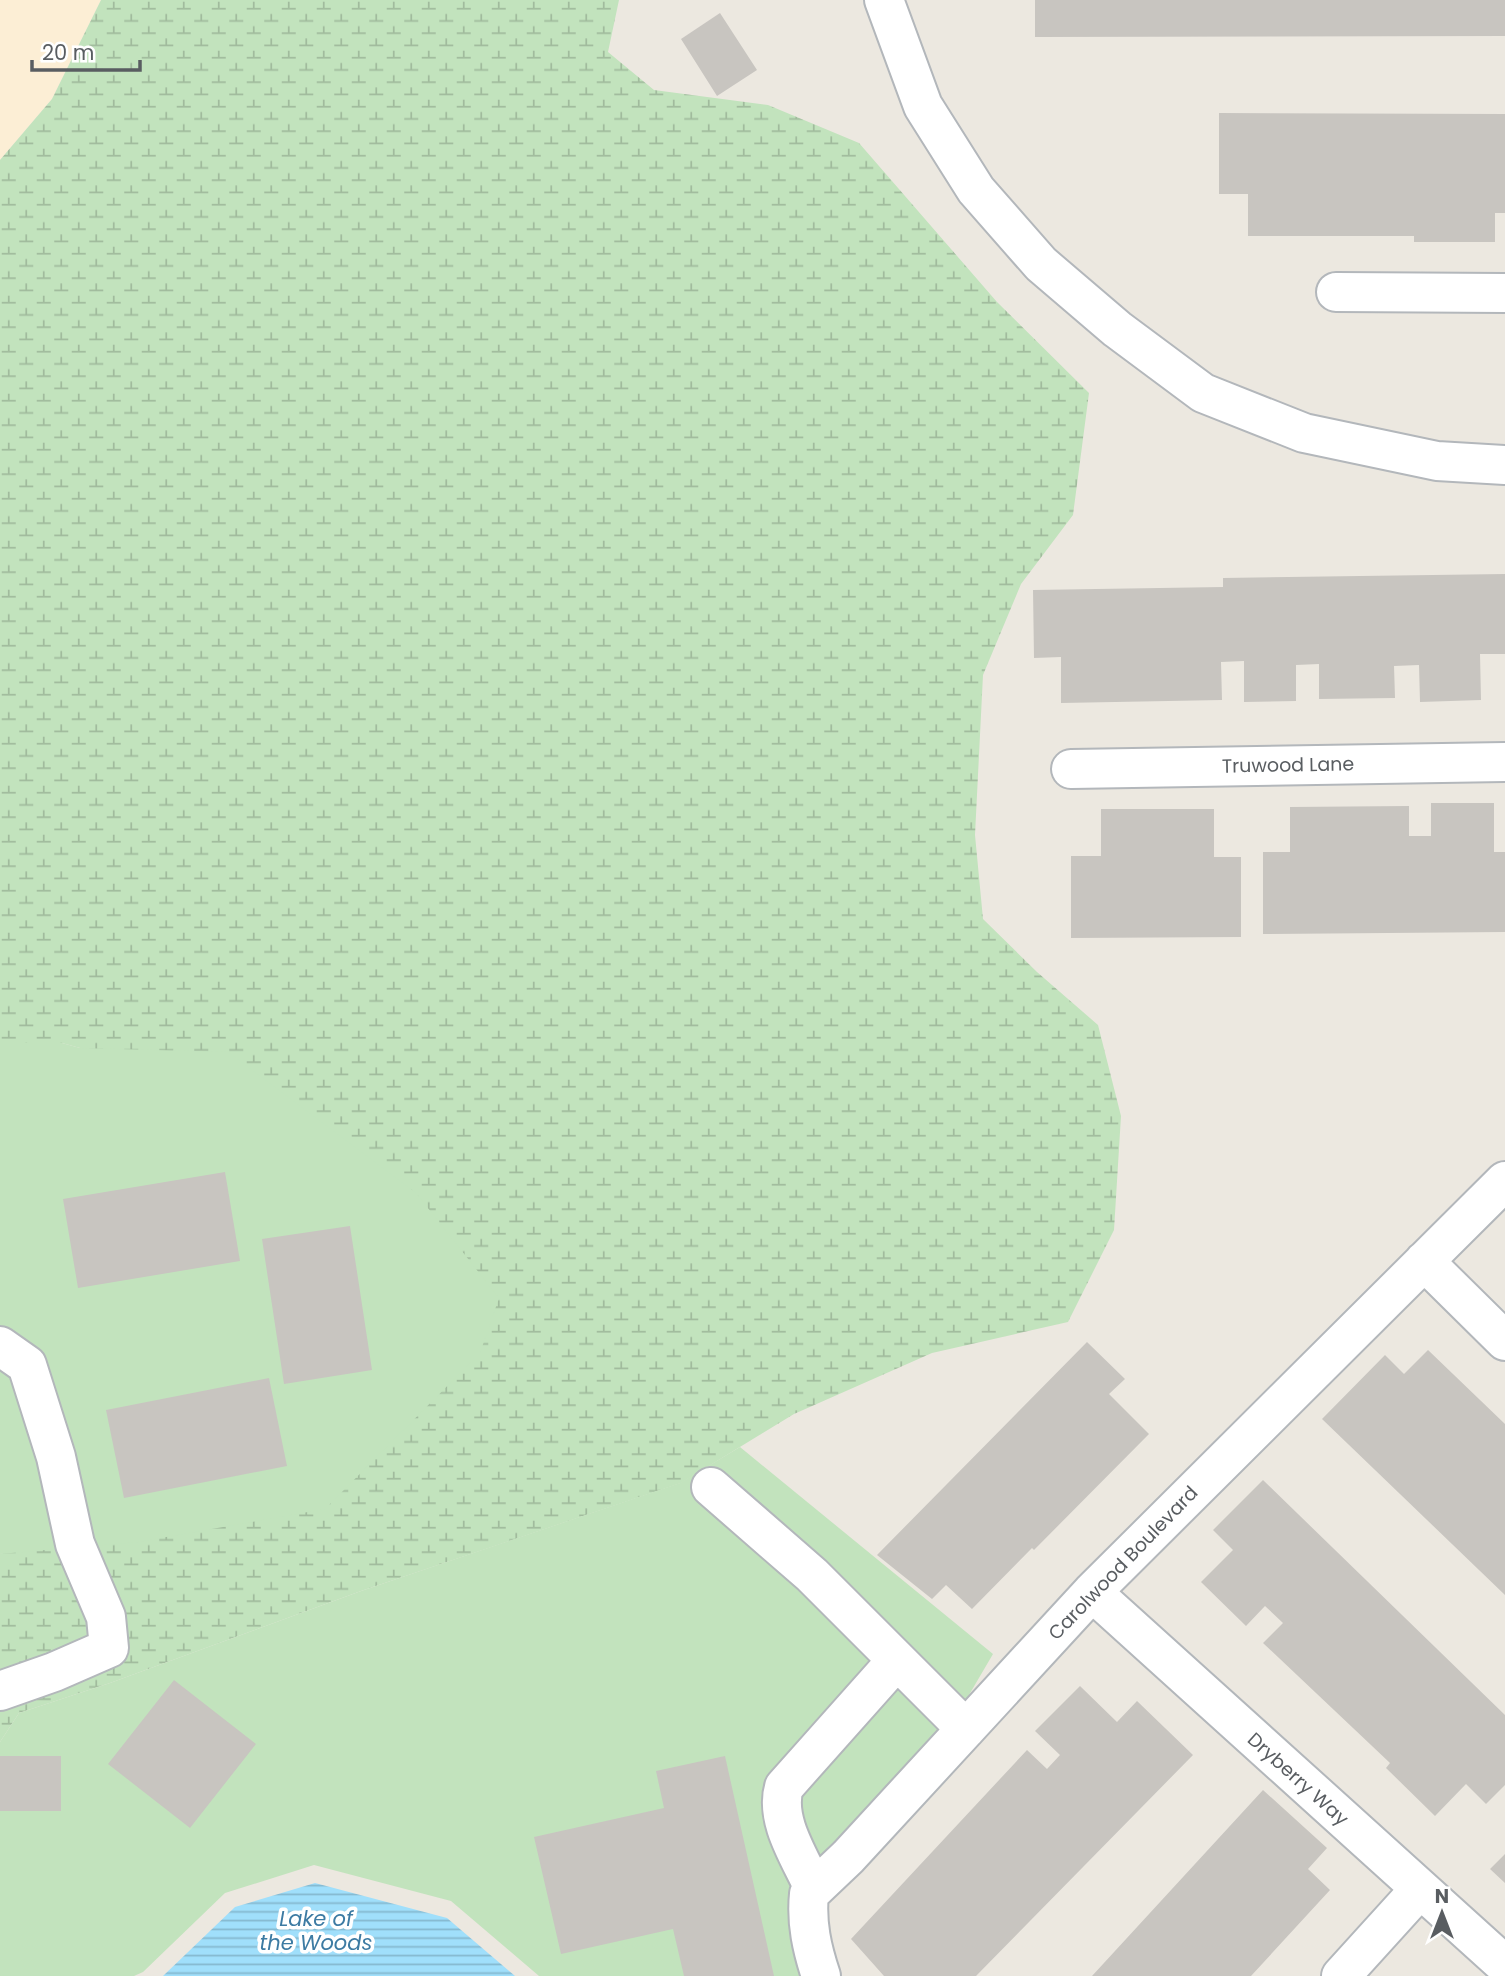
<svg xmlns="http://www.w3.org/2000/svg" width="1505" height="1976" viewBox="0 0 1505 1976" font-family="Poppins,sans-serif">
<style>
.commercial{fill:#fceed5}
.wetland{fill:url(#wetland-marsh)}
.park{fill:#c2e3bd}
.water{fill:url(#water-rules)}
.building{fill:#c8c5c0}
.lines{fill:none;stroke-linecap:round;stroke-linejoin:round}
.minor-casing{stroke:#b3b7bb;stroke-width:42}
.minor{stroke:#fff;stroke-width:38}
.labels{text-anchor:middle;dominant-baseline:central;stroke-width:7;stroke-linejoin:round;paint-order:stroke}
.street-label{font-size:19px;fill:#595d61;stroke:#fff}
.water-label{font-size:21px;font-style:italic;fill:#3d7ba3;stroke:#fff}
</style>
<defs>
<pattern id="wetland-marsh" width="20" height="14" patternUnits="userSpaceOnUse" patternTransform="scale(1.75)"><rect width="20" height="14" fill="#c2e3bd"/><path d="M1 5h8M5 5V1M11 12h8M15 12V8" fill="none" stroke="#a1bb9d"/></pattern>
<pattern id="water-rules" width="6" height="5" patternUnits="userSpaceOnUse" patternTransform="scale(1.75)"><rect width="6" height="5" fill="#a0dffb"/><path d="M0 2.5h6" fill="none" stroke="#85b8cf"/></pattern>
</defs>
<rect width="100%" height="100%" fill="#ece8e0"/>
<path class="commercial" d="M0,0h101l-49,99 -52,61z"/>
<path class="wetland" d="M101,0h518l-11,52 46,38 114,15 91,38 138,159 92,91 -16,122 -52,69 -38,91 -8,160 8,84 54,53 61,53 23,91 -7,114 -46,92 -136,31 -138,61 -113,69 -320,108 -251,92 -91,30 -19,29v-188l10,-3 70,-503 -18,-5h-62v-883l52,-61z"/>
<path class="park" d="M0,1043h62l18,5 148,4 188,141 83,105 -19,55 -155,156 -187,33 -138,12z
M740,1447l253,207 -27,46 -130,141 -39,37 5,98h-263l-88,-75 -137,-36 -89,28 -82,79 -9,4h-134v-234l19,-29 91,-30 251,-92 319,-108z"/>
<path class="water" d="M315,1883l132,35 68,58h-352l72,-69z"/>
<path class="building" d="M1035,0h470v36l-470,1z
M720,13l37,57 -40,26 -36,-57z
M1219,113l286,1v99h-10v29h-81v-6h-166v-42h-29z
M1505,574v80h-25l1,46 -61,2 -1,-37 -25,1 1,32 -76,1v-35l-23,1v36l-52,1v-41l-23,1 1,38 -161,3v-46l-27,1 -1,-68 190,-3v-9z
M1431,803h63v49h11v80l-242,2v-82h27v-45l119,-1v30h22z
M1101,809h113v48h27v80l-170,1v-82h30z
M225,1172l15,89 -162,27 -15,-89z
M350,1226l22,144 -88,14 -22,-145z
M1087,1342l38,37 -16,15 40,40 -115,116 -2,-2 -60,61 -26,-24 -14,14 -55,-44z
M1428,1350l77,74v171l-183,-176 63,-64 19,19z
M269,1378l18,88 -163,32 -18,-88z
M1263,1480l242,235v70l-19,19 -20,-20 -31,32 -49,-48 4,-5 -127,-120 20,-20 -18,-17 -19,20 -45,-44 32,-32 -20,-20z
M174,1680l82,64 -66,84 -82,-64z
M1080,1686l37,36 20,-21 56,54 -217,221h-92l-33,-37 176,-189 20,19 13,-14 -25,-24z
M0,1756h61v55h-61z
M725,1756l49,220h-90l-11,-47 -112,25 -27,-117 130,-29 -8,-37z
M1263,1790l64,58 -19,21 22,21 -79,86h-159z
M1505,1854v29l-15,-14z"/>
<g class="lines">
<g class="minor-casing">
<path id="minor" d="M884,0l39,106 53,84 65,74 76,65 86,64 101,40 133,28 68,4
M1336,292l169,1
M1071,769l434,-7
M1424,1261l81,80
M0,1346l27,19 29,92 19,87 31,73 3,31 -55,24 -54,19
M711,1487l101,88 154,154
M1092,1592l413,373
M814,1889c-13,-30 -40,-68 -30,-102l113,-127
M821,1976c-9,-27 -15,-53 -12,-82l39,-37 244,-265 413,-411
M1341,1976l78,-86"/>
</g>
<use href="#minor" class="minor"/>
</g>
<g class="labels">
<g class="street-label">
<text transform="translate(1288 765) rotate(-1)">Truwood Lane</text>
<text transform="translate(1123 1563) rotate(-46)">Carolwood Boulevard</text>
<text transform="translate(1298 1779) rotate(42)">Dryberry Way</text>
</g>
<g class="water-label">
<text x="316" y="1918">Lake of<tspan x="316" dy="24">the Woods</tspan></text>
</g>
</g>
<g transform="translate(1442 1913)" stroke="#ffffff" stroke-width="5" paint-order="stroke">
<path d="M0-5L12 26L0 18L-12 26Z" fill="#595d61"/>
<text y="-10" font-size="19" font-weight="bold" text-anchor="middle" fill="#595d61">N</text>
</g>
<path d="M32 60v10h108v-10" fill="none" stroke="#595d61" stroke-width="3.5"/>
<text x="42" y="60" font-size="21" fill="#595d61" stroke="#ffffff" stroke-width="5" paint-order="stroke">20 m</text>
</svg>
